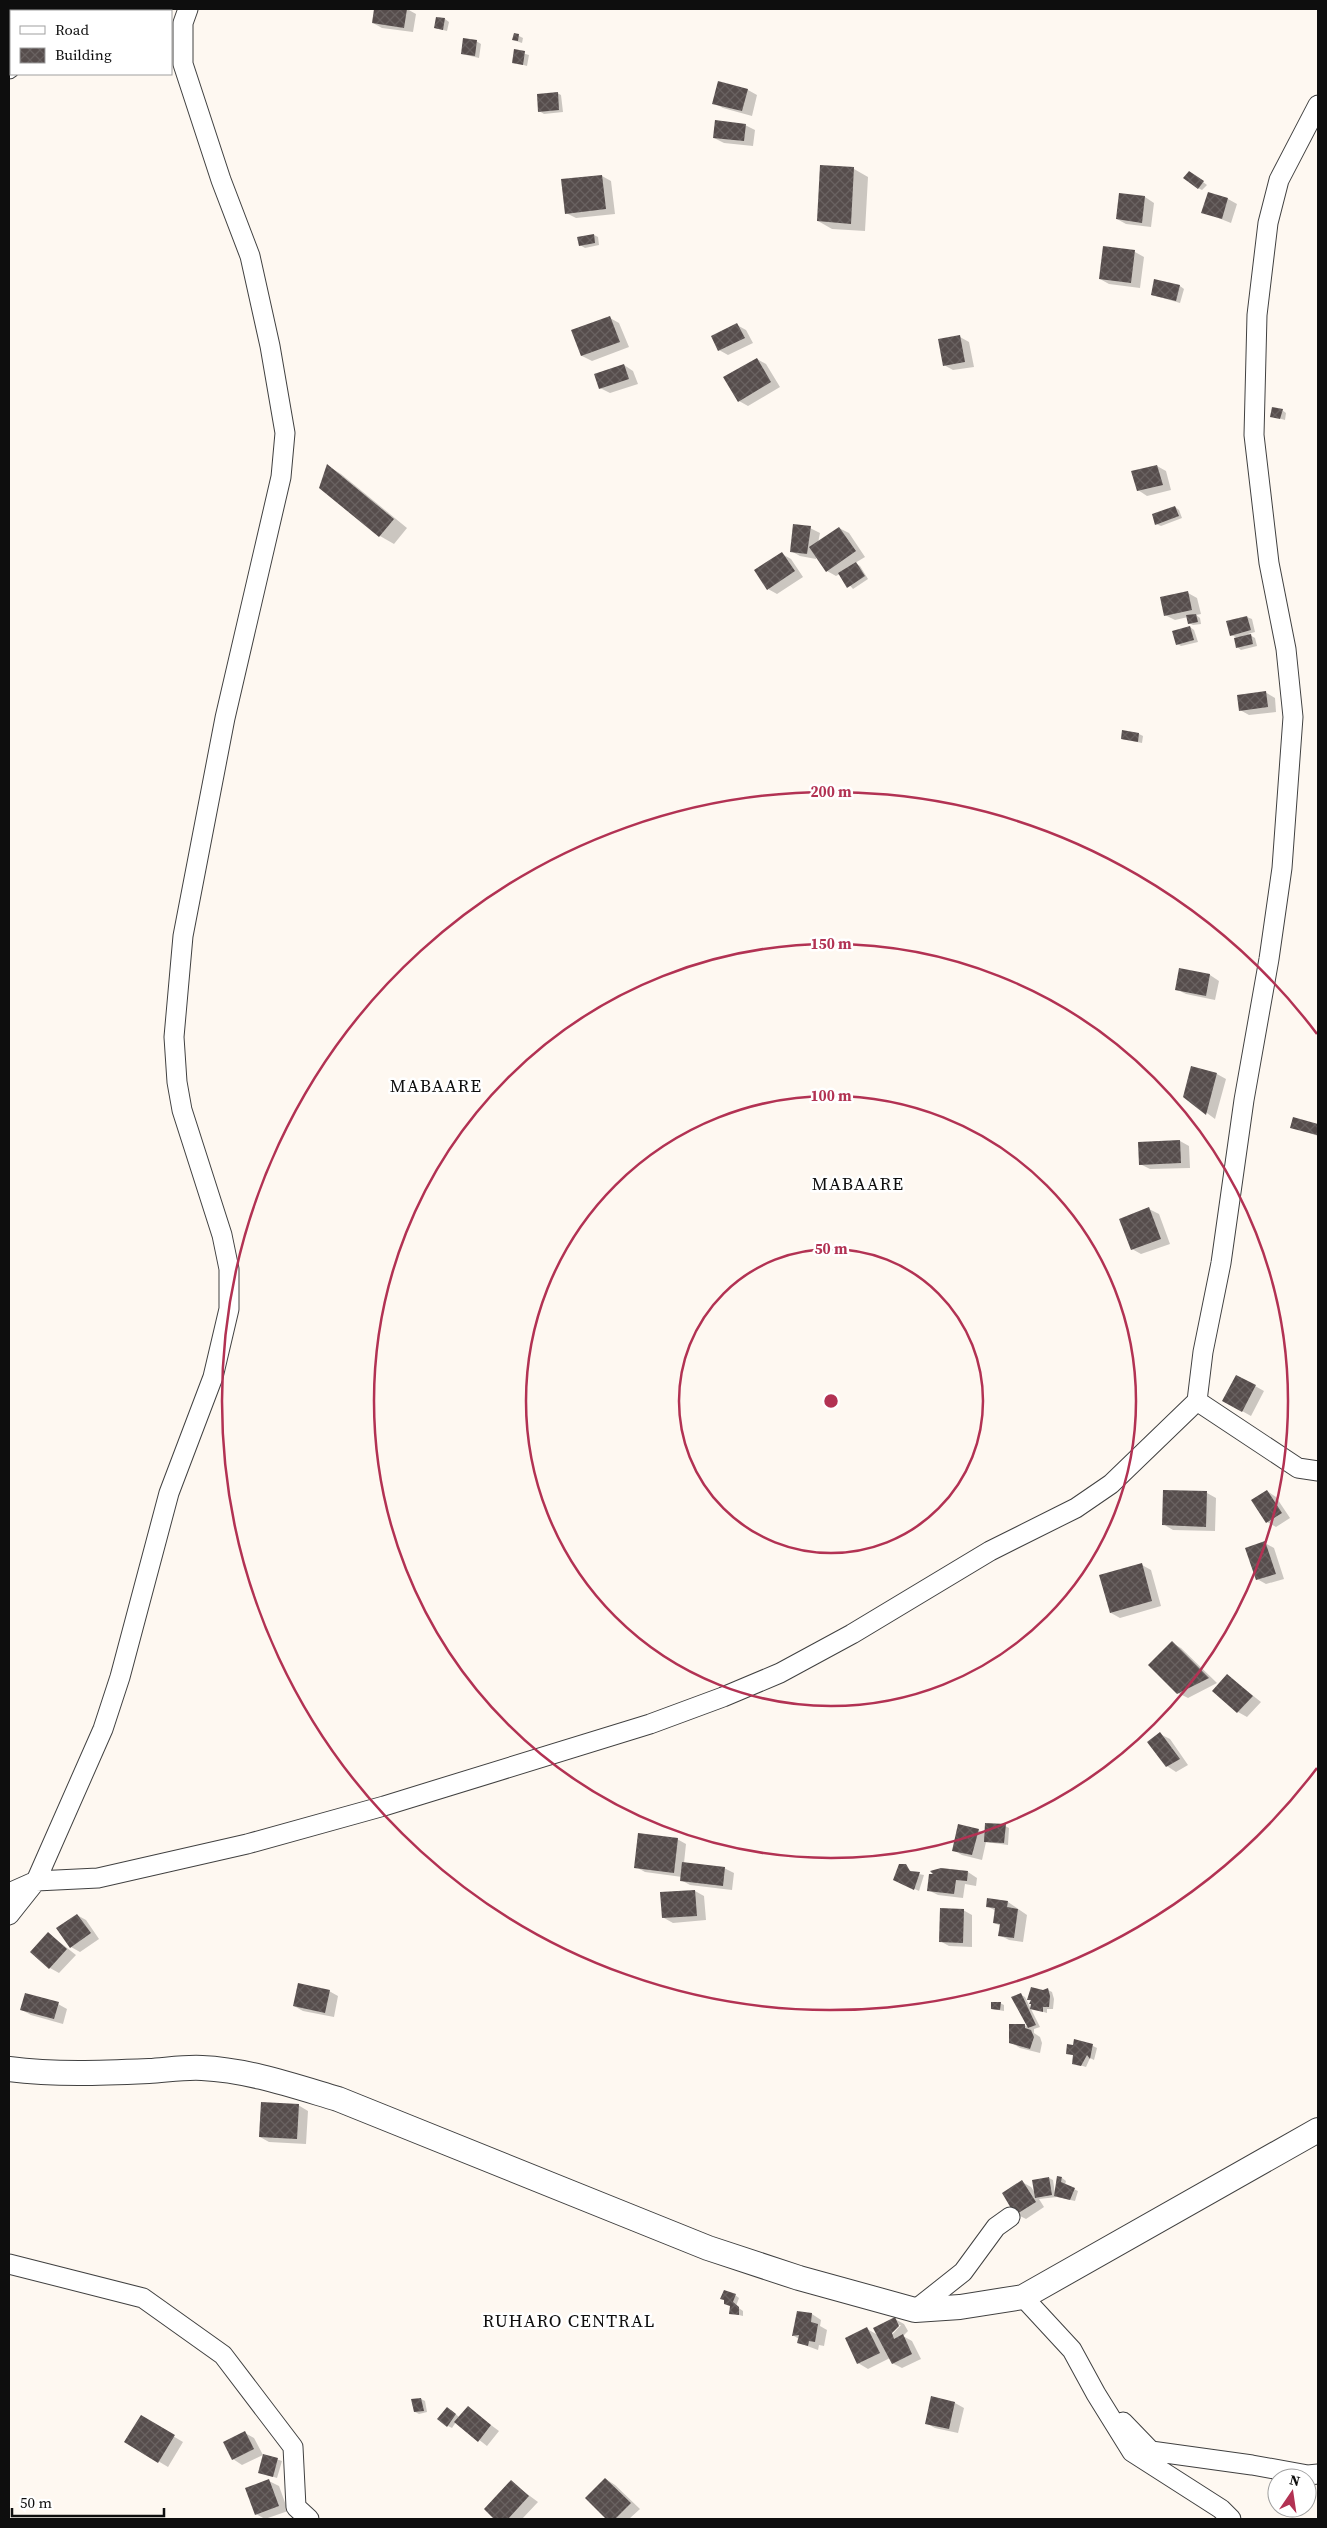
<svg xmlns="http://www.w3.org/2000/svg" width="1327" height="2528" viewBox="0 0 1327 2528" font-family="'Source Serif 4',serif">
<style>
.shadow{fill:#0003;fill-rule:evenodd}
.building{fill:url(#building-cross-hatch)}
.lines{fill:none;stroke-linecap:round;stroke-linejoin:round}
.minor-casing{stroke:#414141;stroke-width:21}
.tertiary-casing{stroke:#414141;stroke-width:26}
.minor{stroke:#fff;stroke-width:19}
.tertiary{stroke:#fff;stroke-width:24}
.ring{fill:none;stroke:#b23253;stroke-width:2.5}
.labels{text-anchor:middle;dominant-baseline:central;stroke-width:5;stroke-linejoin:round;paint-order:stroke}
.quarter-label{font-size:18px;letter-spacing:1px;fill:#0e0e0e;stroke:#fff}
.centre{fill:#b23253;stroke:#fff;stroke-width:2.5}
.ring-label{font-size:15px;text-anchor:middle;font-weight:bold;fill:#b23253;stroke:#fff;stroke-width:5;stroke-linejoin:round;paint-order:stroke}
</style>
<defs>
<pattern id="building-cross-hatch" width="8" height="8" patternUnits="userSpaceOnUse" patternTransform="scale(1.25)"><rect width="8" height="8" fill="#564d4c"/><path d="M0 0l8 8M0 8l8-8" fill="none" stroke="#696261"/></pattern>
</defs>
<rect width="100%" height="100%" fill="#fef8f1"/>
<path class="shadow" d="M375,9h32l9,5 -3,18 -31,-4 -9,-5z
M445,19l4,3 -2,9 -12,-3z
M515,34l8,4 -1,5 -9,-3z
M476,41l5,3 -2,14 -17,-4z
M515,51l14,4 -2,11 -14,-4z
M719,83l29,7 9,5 -5,21 -29,-8 -9,-5z
M557,93l4,2 2,17 -19,2 -5,-3z
M745,125l10,5 -2,16 -29,-3 -10,-5z
M821,167l33,2 14,8 -3,54 -33,-2 -14,-8z
M1194,175l13,10 -5,5 -4,-2z
M602,176l9,5 4,33 -39,4 -10,-5z
M1120,194l25,3 9,6 -3,24 -25,-3 -9,-5z
M1228,199l9,5 -6,19 -28,-11z
M594,235l4,2 1,8 -14,3 -5,-3z
M1135,252l9,5 -4,31 -31,-4 -9,-5z
M1180,286l4,3 -4,14 -28,-8z
M610,318l9,5 10,24 -37,14 -10,-5 -9,-25z
M737,325l9,5 7,13 -25,12 -9,-5z
M960,337l9,5 5,25 -21,3 -9,-5z
M757,359l9,5 14,23 -32,19 -9,-5z
M624,365l9,6 5,13 -28,9 -10,-5z
M1282,410l4,3 -1,7 -14,-4z
M328,466l13,8 66,54 -13,16 -14,-8z
M1157,466l9,5 5,19 -24,6 -9,-6z
M1175,507l4,3 3,8 -21,8 -5,-2z
M810,528l10,5 -2,10 21,-15 10,5 16,24 -10,6 5,3 8,13 -15,10 -13,-15 -4,2 -9,-5 -10,-15 -1,3 -16,-3 -9,-5z
M782,554l9,5 12,18 -26,17 -9,-5z
M1188,593l9,5 4,16 -5,1 4,3 1,6 -8,1 -4,-2 -1,-6 -13,3 -10,-5z
M1247,617l5,2 3,13 -7,2 7,4 2,8 -16,4 -4,-3 1,-9 -7,-3 -3,-13z
M1190,627l4,3 4,12 -17,4 -4,-2z
M1265,692l10,6 1,14 -27,3 -9,-5z
M1139,734l4,2 -1,7 -20,-4z
M1180,969l30,6 9,6 -4,19 -29,-6 -10,-5z
M1217,1074l9,5 -11,40 -31,-23z
M1293,1118l25,7v11l-27,-9z
M1180,1141l9,5 1,22 -40,1 -10,-5z
M1149,1209l10,5 11,30 -29,10 -9,-5z
M1237,1376l27,15 -13,25 -18,-10z
M1165,1491l42,2 9,5 -1,33 -42,-1 -10,-6z
M1267,1491l9,6 14,21 -14,9 -9,-5z
M1265,1543l9,5 10,31 -18,5 -9,-5z
M1142,1565l9,5 10,36 -41,12 -9,-5z
M1172,1643l9,5 36,35 -29,15 -10,-5z
M1227,1675l34,27 -14,15 -9,-5z
M1160,1734l10,5 18,26 -12,7 -9,-6z
M1005,1826l4,2 -1,17 -22,-3 -4,18 -20,-5 -9,-5 25,-20 8,4z
M677,1839l9,5 -2,19 40,5 10,5 -2,17 -42,-5 -9,-5 1,-3 -37,-5 -9,-5z
M905,1866l8,7 11,2 -5,16 -21,-10z
M968,1872l9,6 -1,8 -11,-2 -2,14 -25,-3 -10,-5z
M695,1891l9,5 2,24 -33,3 -9,-5 -3,-25z
M1008,1902l19,13 -4,27 -14,-2 -10,-5 2,-9 -7,-3 2,-12 -9,-5z
M963,1910l9,5v32l-23,-1 -9,-5z
M77,1915l9,5 13,19 -19,13 -9,-5z
M48,1933l28,22 -17,18 -9,-5z
M1048,1990l4,2 2,7 -1,10h-6v4l-16,-5 1,-7 -3,-1z
M329,1991l9,5 -4,21 -31,-6 -9,-5z
M1021,1995l4,2 15,30 -6,2v4l6,4 2,6 -2,10 -20,-5 -10,-6 14,-17 6,3 -17,-30z
M1000,2003l4,2v6l-12,-2z
M58,2004l9,5 -4,15 -32,-9 -9,-5z
M1093,2046l4,2 -3,12 -4,-2 -4,9 -13,-4 2,-7 -8,-3z
M298,2105l10,6 -2,33 -37,-2 -9,-5z
M1049,2178l4,2 2,14 7,-16 4,3 -1,4 13,6 -3,10 -18,-4 -18,2 5,8 -18,12 -10,-5 6,-32 9,5 4,6z
M735,2295l4,3 -3,8 7,5v5l-13,-3z
M798,2312l14,2 9,6 -1,6 7,4 -3,16 -5,-1 -1,5 -19,-7v-4l-5,-3z
M895,2319l9,5 4,7 -5,5 9,5 9,18 -19,9 -10,-5 -2,-5 -22,11 -10,-6 9,-34 11,6zM898,2325h3l-12,13 -2,-2z
M421,2399l4,2 2,11 -8,2 -4,-2z
M955,2403l9,5 -6,25 -23,-5 -9,-5z
M468,2408l31,23 -12,15 -31,-24 -4,6 -4,-2 3,-16 9,8z
M141,2417l42,25 -15,25 -42,-25z
M245,2433l9,5 9,17 -21,10 -9,-6z
M264,2455l18,6 -5,17 -13,-4z
M606,2479l9,6 25,24 -11,10h-21l-21,-21z
M269,2481l10,5 9,25 -23,8 -9,-5z
M511,2482l27,20 -16,17h-26l-10,-10z"/>
<path class="building" d="M374,9h33l-3,19 -32,-5z
M436,17l9,1 -2,12 -9,-2z
M514,33l5,1 -1,7 -6,-1z
M463,38l14,2 -2,16 -14,-2z
M514,49l11,2 -2,14 -11,-2z
M718,81l30,8 -6,22 -30,-7z
M558,92l1,18 -21,2 -1,-18z
M715,120l31,4 -2,17 -31,-3z
M820,165l34,2 -3,57 -34,-3z
M1189,171l15,10 -6,8 -15,-11z
M602,175l4,34 -41,5 -4,-35z
M1208,192l20,6 -6,21 -21,-6z
M1119,193l26,3 -3,27 -26,-4z
M594,234l1,9 -16,3 -2,-9z
M1103,246l32,4 -4,33 -32,-4z
M1154,279l26,6 -4,16 -25,-6z
M610,316l10,26 -39,14 -10,-26z
M737,323l8,15 -27,13 -7,-15z
M960,335l5,27 -22,4 -5,-27z
M757,358l14,24 -33,20 -15,-25z
M624,364l5,15 -30,10 -5,-15z
M1272,407l11,2 -3,10 -10,-2z
M327,464l67,55 -15,18 -60,-49z
M1157,465l6,20 -26,6 -6,-20z
M1175,506l4,10 -24,9 -3,-11z
M793,524l18,2 -4,28 -17,-2z
M839,527l17,24 -30,21 -17,-25z
M782,552l13,19 -28,19 -13,-20z
M856,562l9,14 -18,12 -9,-15z
M1188,591l4,19 -28,6 -4,-19z
M1196,614l2,8 -10,2 -2,-9z
M1247,616l4,14 -21,6 -4,-15z
M1190,626l4,14 -18,5 -4,-14z
M1251,634l2,10 -17,4 -2,-10z
M1266,691l2,16 -29,4 -2,-16z
M1122,730l17,3 -1,9 -17,-3z
M1179,968l31,6 -4,22 -31,-6z
M1191,1066l26,7 -11,42 -23,-18z
M1293,1117l25,7 -1,11 -27,-7z
M1180,1140l1,23 -42,2 -1,-23z
M1149,1207l12,32 -30,11 -12,-31z
M1236,1375l20,10 -14,27 -20,-11z
M1163,1490l44,1 -1,36 -44,-2z
M1267,1490l15,23 -16,10 -15,-23z
M1265,1541l11,33 -20,6 -11,-32z
M1142,1563l10,38 -42,12 -11,-38z
M1172,1641l37,37 -32,16 -29,-29z
M1227,1674l26,22 -16,17 -25,-22z
M1160,1732l20,27 -14,8 -19,-25z
M985,1823l21,1 -2,19 -20,-1z
M958,1824l21,5 -7,26 -20,-4z
M638,1833l40,5 -4,35 -40,-5z
M682,1862l43,5 -2,19 -43,-5z
M899,1864h7l4,7 10,1 -6,18 -21,-10z
M941,1868l27,3 -1,10 -11,-1 -2,14 -27,-3 2,-17h4l-3,-3z
M695,1890l2,26 -35,2 -2,-26z
M987,1898l21,3 -1,6 11,2 -4,29 -16,-2 2,-12 -7,-1 2,-15 -9,-1z
M940,1908l24,1 -1,34 -24,-1z
M77,1914l14,19 -21,15 -14,-20z
M48,1932l19,17 -18,20 -19,-17z
M298,1983l32,7 -5,23 -32,-7z
M1031,1987l12,3 5,-2 2,8 -1,11h-6v5l-13,-3 1,-5h-2l2,-4h-4z
M25,1993l34,9 -5,17 -34,-9z
M1021,1993l15,32 -8,3 -17,-31z
M991,2002h10l-1,8 -9,-1z
M1009,2024h16v4l6,2 3,7 -4,12 -21,-6z
M1074,2039l19,5 -3,15 -3,-4 -6,11 -9,-2 1,-9 -7,-1 1,-10 6,1z
M261,2102l38,2 -2,35 -38,-2z
M1057,2176l5,1 -1,5 14,6 -5,12 -16,-4z
M1049,2177l3,18 -17,3 -3,-18z
M1022,2180l14,22 -21,13 -13,-22z
M724,2290l12,4 -3,8 6,5v8l-10,-1 1,-8 -6,-2v-4l-4,-1z
M797,2311l15,2 -1,9 7,2 -3,18 -6,-1 -1,5 -11,-3 2,-8 -7,1z
M895,2317l4,9 -7,7 2,6 9,-5 9,20 -20,10 -19,-36z
M867,2327l13,26 -23,11 -12,-26z
M931,2396l24,6 -6,27 -24,-5z
M421,2398l3,13 -10,1 -3,-13z
M468,2406l23,19 -13,17 -24,-20z
M447,2407l9,7 -9,13 -10,-8z
M141,2415l34,20 -17,28 -34,-21z
M245,2431l9,18 -22,11 -9,-18z
M263,2454l15,4 -5,19 -15,-4z
M605,2478l26,25 -16,16h-9l-21,-21z
M269,2479l10,27 -24,9 -10,-27z
M511,2480l18,16 -21,23h-14l-10,-10z"/>
<g class="lines">
<g class="minor-casing">
<path id="minor" d="M112,11l5,-2
M9,69l2,-2
M1197,1401l101,67 20,3
M9,1893l27,-12 62,-3 149,-34 137,-38 266,-82 73,-27 57,-24 72,-39 138,-83 86,-43 35,-24 86,-83 6,-49 18,-89 23,-163 25,-141 13,-91 11,-151 -7,-68 -17,-86 -15,-128 3,-120 11,-92 11,-43 39,-75
M9,1915l27,-34 67,-152 17,-52 49,-184 44,-116 16,-68v-40l-7,-34 -40,-125 -5,-28 -3,-45 9,-101 42,-218 56,-241 4,-44 -15,-87 -20,-90 -29,-76 -38,-116v-41l5,-14
M9,2264l134,34 80,57 70,92 3,60 13,12
M1023,2297l49,53 24,44 36,58 89,57 10,10
M915,2310l48,-38 33,-45 14,-10
M1123,2422l28,29 101,14 56,10 10,-1"/>
</g>
<g class="tertiary-casing">
<path id="tertiary" d="M9,2069c46,6 93,4 140,2 17,-1 36,-4 53,-3 46,2 92,18 136,31l370,149 91,30 116,32 45,-3 63,-10 295,-167"/>
</g>
<use href="#minor" class="minor"/>
<use href="#tertiary" class="tertiary"/>
</g>
<g class="ring">
<circle cx="831" cy="1401" r="152"/>
<circle cx="831" cy="1401" r="305"/>
<circle cx="831" cy="1401" r="457"/>
<path d="M1317 1768A609 609 0 1 1 1317 1034"/>
</g>
<g class="labels">
<g class="quarter-label">
<text x="436" y="1085">MABAARE</text>
<text x="858" y="1183">MABAARE</text>
<text x="569" y="2320">RUHARO CENTRAL</text>
</g>
</g>
<circle cx="831" cy="1401" r="8" class="centre"/>
<g class="ring-label">
<text x="831" y="797">200 m</text>
<text x="831" y="949">150 m</text>
<text x="831" y="1101">100 m</text>
<text x="831" y="1254">50 m</text>
</g>
<rect width="1327" height="2528" fill="none" stroke="#0e0e0e" stroke-width="20"/>
<rect x="10" y="10" width="162" height="65" fill="#ffffff" stroke="#9f9f9f"/>
<rect x="20" y="26" width="25" height="8" fill="#ffffff" stroke="#9f9f9f"/>
<text x="55" y="35" font-size="15" fill="#0e0e0e">Road</text>
<rect x="20" y="48" width="25" height="15" fill="url(#building-cross-hatch)" stroke="#9f9f9f"/>
<text x="55" y="60" font-size="15" fill="#0e0e0e">Building</text>
<g transform="translate(1292 2493) rotate(13)"><circle r="24" fill="#ffffff" stroke="#9f9f9f"/>
<path d="M0-4L9 19L0 12L-9 19Z" fill="#b23253"/>
<text y="-8" font-size="14" font-weight="bold" text-anchor="middle" fill="#0e0e0e">N</text>
</g>
<path d="M12 2508v8h152v-8" fill="none" stroke="#0e0e0e" stroke-width="2.5"/>
<text x="20" y="2508" font-size="15" fill="#0e0e0e" stroke="#ffffff" stroke-width="4" paint-order="stroke">50 m</text>
</svg>
